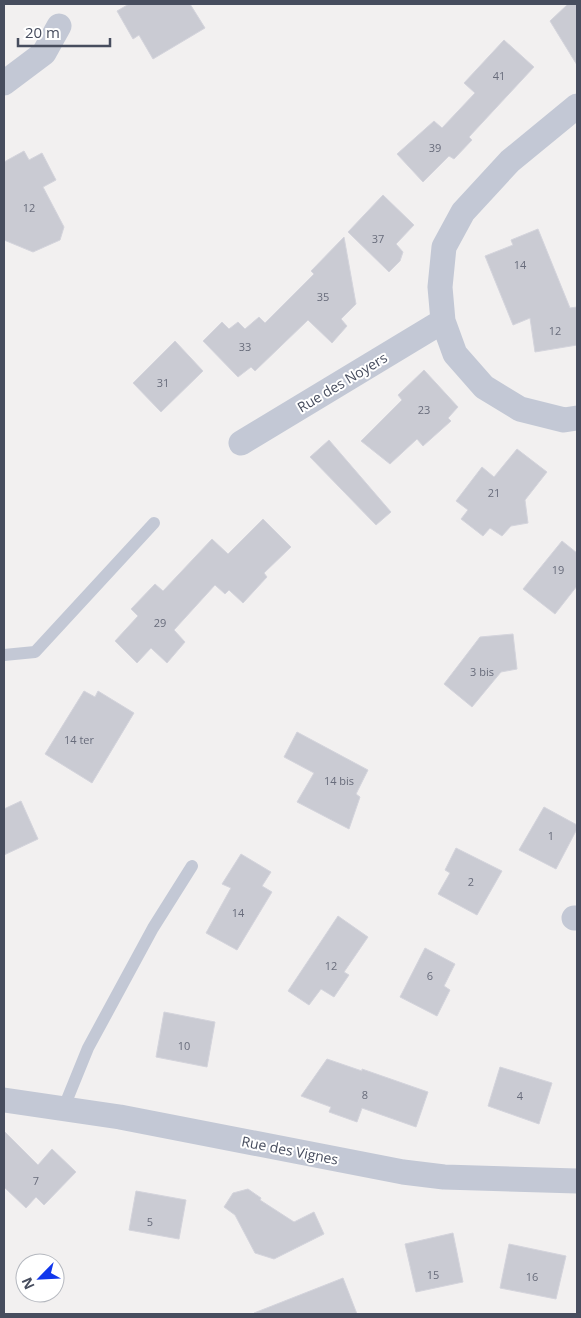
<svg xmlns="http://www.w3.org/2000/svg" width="581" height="1318" viewBox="0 0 581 1318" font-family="'Open Sans',sans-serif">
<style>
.building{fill:#cacbd3;stroke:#d4d4dc}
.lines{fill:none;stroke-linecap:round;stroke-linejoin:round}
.service{stroke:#c3c8d5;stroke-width:12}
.minor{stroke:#c3c8d5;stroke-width:25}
.labels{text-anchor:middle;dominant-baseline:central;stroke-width:4;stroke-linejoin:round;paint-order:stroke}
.number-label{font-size:11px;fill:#686c7b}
.street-label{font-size:14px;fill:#474d5e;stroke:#fff}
</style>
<rect width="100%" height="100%" fill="#f2f0f0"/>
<path class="building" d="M129,4h61l15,24 -52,31 -14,-24 -6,4 -16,-28z
M568,4h9v61l-27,-44z
M504,40l30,27 -65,70 3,3 -18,19 -5,-3 -26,26 -26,-28 37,-33 8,7 33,-35 -11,-10z
M24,151l5,9 13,-7 14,27 -13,7 21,40 -4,13 -27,12 -29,-12v-78z
M383,195l31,30 -18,19 7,8 -3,9 -11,11 -41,-40z
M538,229l32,79 7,-1v38l-42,7 -5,-34 -17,7 -28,-69 28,-11 -2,-5z
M344,237l12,67 -15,15 6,7 -15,17 -24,-23 -53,51 -4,-4 -13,10 -35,-36 19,-19 7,7 9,-7 7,7 14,-12 6,6 49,-49 -3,-3z
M175,341l28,30 -42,41 -28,-29z
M424,370l34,37 -10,11 3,3 -28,25 -6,-7 -27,25 -29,-23 41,-41 -4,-5z
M329,440l62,72 -15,13 -66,-68z
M517,449l30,23 -22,28 3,23 -17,3 -9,10 -12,-8 -7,8 -22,-17 7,-9 -12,-9 26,-34 12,10z
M263,519l28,28 -27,26 3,4 -24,26 -14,-13 -4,4 -10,-9 -41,45 11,12 -18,21 -16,-15 -14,15 -22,-22 23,-25 -7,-7 24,-25 8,7 49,-52 16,15z
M562,541l15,12v33l-22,28 -32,-25z
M513,634l4,35 -16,3 -29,35 -28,-23 36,-47z
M84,691l11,6 3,-6 36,22 -42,70 -47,-29z
M297,732l71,38 -12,24 4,3 -11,32 -52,-27 17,-29 -30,-16z
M21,801l17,38 -34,16v-46z
M544,807l33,18v4l-21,40 -37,-19z
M456,848l46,23 -25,44 -39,-21 12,-21 -5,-3z
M241,854l30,18 -9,14 10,6 -35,58 -31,-17 25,-45 -9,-4z
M338,916l30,21 -24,35 5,3 -15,22 -13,-8 -12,16 -21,-14z
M425,948l30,16 -11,22 6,4 -13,26 -37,-19z
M164,1012l51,10 -8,45 -51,-10z
M327,1059l35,12v-2l66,23 -12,35 -54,-19 -5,14 -28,-10 2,-5 -30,-11z
M500,1067l52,16 -13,41 -51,-18z
M4,1131l34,34 14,-16 24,23 -32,33 -8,-8 -10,11 -22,-21z
M248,1189l13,9 -1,2 34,22 20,-10 10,22 -50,25 -19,-6 -20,-38 -11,-8 9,-14z
M136,1191l50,9 -7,39 -50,-9z
M453,1233l10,49 -47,10 -11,-48z
M509,1244l57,12 -10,43 -56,-11z
M343,1278l14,36h-103v-1z"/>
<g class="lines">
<path class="service" d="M4,655l31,-3 119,-129
M64,1107l24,-59 65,-120 39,-62"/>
<path class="minor" d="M4,83l40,-30 15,-27
M577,106l-67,55 -47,51 -19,35 -4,40 3,34 12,33 29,33 36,22 44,11 13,-2
M241,443l202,-122
M574,918h3
M4,1100l116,17 283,55 41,5 133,4"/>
</g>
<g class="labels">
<g class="number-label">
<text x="499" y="75">41</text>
<text x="435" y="147">39</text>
<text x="29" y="207">12</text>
<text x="378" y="238">37</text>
<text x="520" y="264">14</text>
<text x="323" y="296">35</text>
<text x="555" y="330">12</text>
<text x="245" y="346">33</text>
<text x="163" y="382">31</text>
<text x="424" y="409">23</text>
<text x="494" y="492">21</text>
<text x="558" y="569">19</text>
<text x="160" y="622">29</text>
<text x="482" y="671">3 bis</text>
<text x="79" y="739">14 ter</text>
<text x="339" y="780">14 bis</text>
<text x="551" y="835">1</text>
<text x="471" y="881">2</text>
<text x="238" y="912">14</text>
<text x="331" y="965">12</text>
<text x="430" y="975">6</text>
<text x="184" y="1045">10</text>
<text x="365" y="1094">8</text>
<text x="520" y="1095">4</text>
<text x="36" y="1180">7</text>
<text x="150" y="1221">5</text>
<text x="433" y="1274">15</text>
<text x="532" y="1276">16</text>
</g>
<g class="street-label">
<text transform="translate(342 382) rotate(-31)">Rue des Noyers</text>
<text transform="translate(290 1150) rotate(11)">Rue des Vignes</text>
</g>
</g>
<rect width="581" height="1318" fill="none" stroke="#474d5e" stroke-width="10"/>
<g transform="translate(40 1278) rotate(246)"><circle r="24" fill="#ffffff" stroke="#b5b8bf"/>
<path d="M0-4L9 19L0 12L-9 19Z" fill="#1036ec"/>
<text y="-8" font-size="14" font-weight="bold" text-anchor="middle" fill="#474d5e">N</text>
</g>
<path d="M18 38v8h92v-8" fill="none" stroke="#474d5e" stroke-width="2.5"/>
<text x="25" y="38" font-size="15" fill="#474d5e" stroke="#ffffff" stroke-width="4" paint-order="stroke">20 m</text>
</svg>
